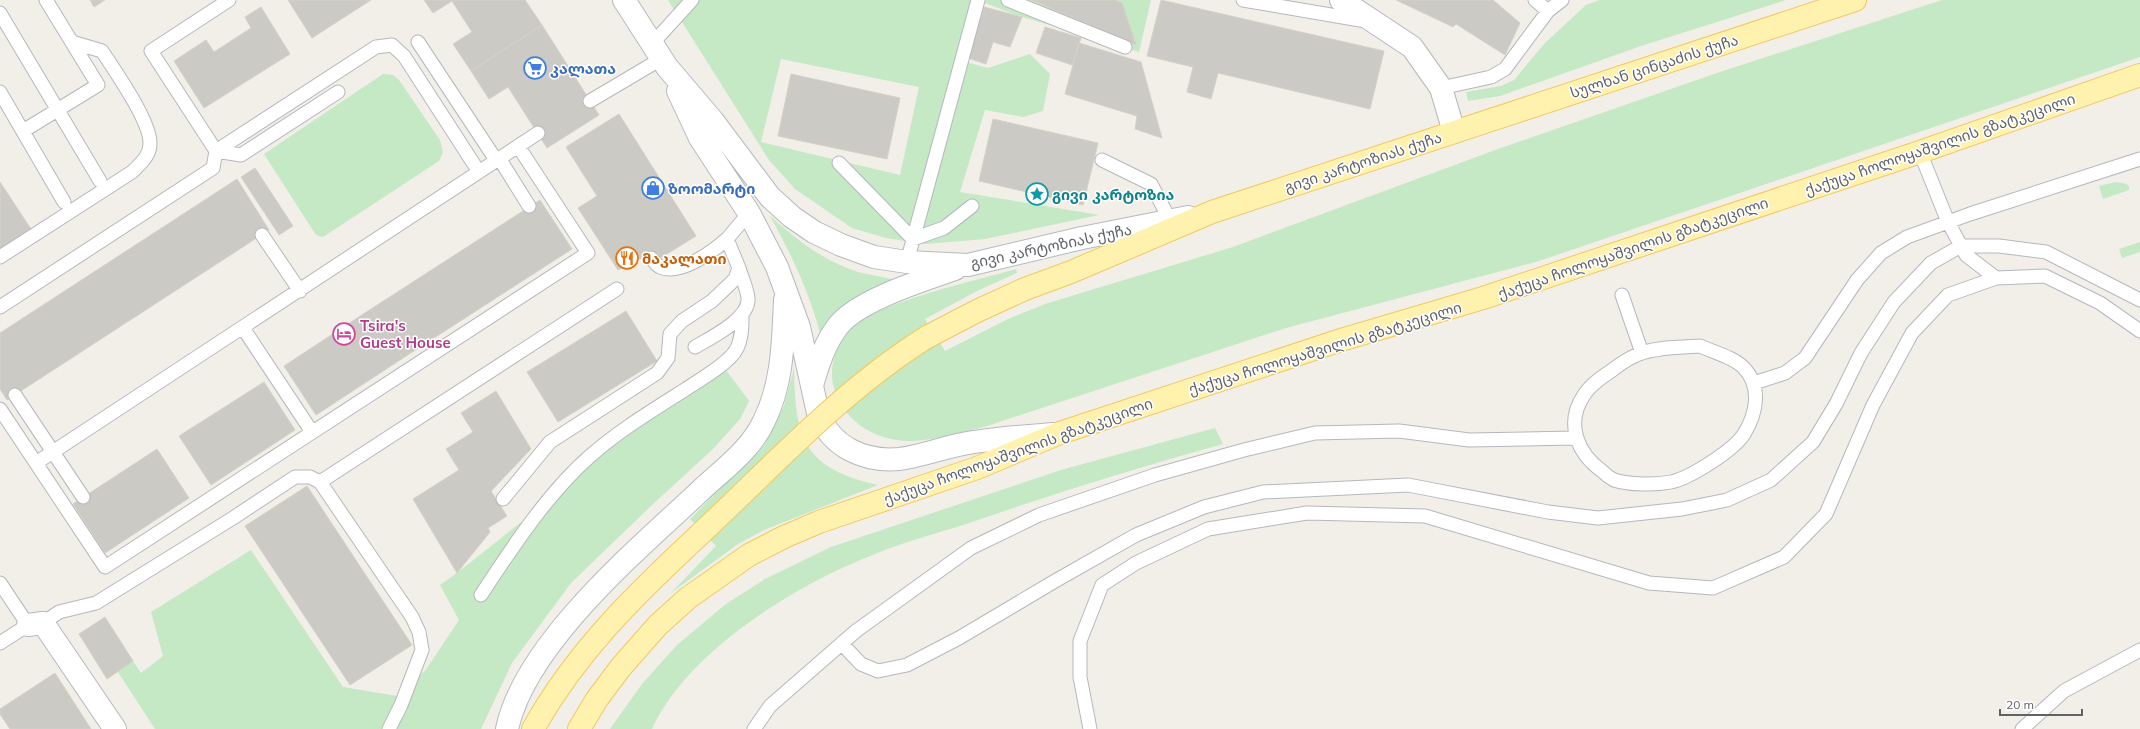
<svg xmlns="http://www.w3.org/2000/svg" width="2140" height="729" viewBox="0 0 2140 729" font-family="Mulish,'Noto Sans Georgian',sans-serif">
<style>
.green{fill:#c5e8c5;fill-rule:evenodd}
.building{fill:#cccac5;stroke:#d6d1c6}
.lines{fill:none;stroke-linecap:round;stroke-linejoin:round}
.service-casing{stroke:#b5b8bc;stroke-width:15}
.minor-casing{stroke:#b5b8bc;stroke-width:24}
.secondary-casing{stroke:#b6babf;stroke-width:24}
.primary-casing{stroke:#f2c960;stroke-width:24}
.service{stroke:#fff;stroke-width:13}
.minor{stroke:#fff;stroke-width:22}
.secondary{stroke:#fff;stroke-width:22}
.primary{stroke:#fff2af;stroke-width:22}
.primary-bridge-casing{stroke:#f2c960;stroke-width:24;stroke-linecap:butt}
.primary-bridge{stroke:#fff2af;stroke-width:22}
.labels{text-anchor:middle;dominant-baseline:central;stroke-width:3;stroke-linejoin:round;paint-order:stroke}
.street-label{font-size:15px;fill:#5f6368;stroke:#fff}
.shop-label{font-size:15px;font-weight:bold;fill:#366cbe;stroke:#fff;text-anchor:start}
.culture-label{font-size:15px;font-weight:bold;fill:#0d838f;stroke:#fff;text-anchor:start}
.food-label{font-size:15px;font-weight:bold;fill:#c56008;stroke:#fff;text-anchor:start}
.hotel-label{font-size:15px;font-weight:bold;fill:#b23c85;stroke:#fff;text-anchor:start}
</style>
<rect width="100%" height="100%" fill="#f1efe8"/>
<path class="green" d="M668,0h483l-12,52 -126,-38 -30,-12 -18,60 23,6 42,-14 20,20 -7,37 -20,6 -38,-7 -25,82 139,23 -114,24 -60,5 -39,-6 -34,-10 -57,-39 -26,-29zM781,59l138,28 -19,88 -139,-33z
M1600,0h186l-145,46 -141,50 -32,5 -2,-9 35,-6 13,-6 31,-37 41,-38z
M1942,0h198v57l-601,204 -253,67 -299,98c-24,6 -49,14 -75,15 -36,1 -72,-21 -79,-57 -4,-19 4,-42 18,-55 28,-28 125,-48 165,-60l1,4 -38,17 -54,29 20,32 63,-32 37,-15 188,-57 265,-98 222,-77z
M383,74l10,1 6,5 41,60 3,12 -4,9 -116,76 -7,-2 -52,-81z
M2116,182l11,2 2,3v3l-26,9 -4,-13z
M770,216c26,23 53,45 88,56 12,3 26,5 39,8l-70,43 -7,10c-11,-42 -29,-79 -50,-117z
M2140,242v10l-18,6 -3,-9z
M722,365l27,36 -9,18 -27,30 -61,56 -81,78 -59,80 -31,66h-326l-37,-57 15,-11 8,12 22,-17 -12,-44 100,-62 92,137 54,9 14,-15 14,-10 34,-51 -19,-35 17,-12 111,-88 54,-48z
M794,368c1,72 10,100 84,117l-114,45 -26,14 -67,49 45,-47 -26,-27 75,-75 19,-38z
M1215,428l8,16c-83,23 -164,48 -245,76 -34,12 -70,20 -103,34 -78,30 -188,97 -223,175h-42l32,-45 35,-39 49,-41 39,-25 66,-32 230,-77z"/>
<path class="building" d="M90,0h15l-11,7z
M288,0h83l-59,38z
M424,0h101l17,25 -71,46 -18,-27 19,-12 -20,-31 -19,12z
M1032,0h83l7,3 14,42z
M1161,0l223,51 -14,58 -152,-36 -7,26 -24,-7 6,-25 -46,-11z
M1396,0h97l27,23 -15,32 -49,-31 -3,3z
M261,7l29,47 -86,54 -30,-47 32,-21 8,12 37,-24 -6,-11z
M984,7l38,10 -12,30 -17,-5 -7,22 -18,-6z
M542,25l57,90 -52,33 -39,-61 -19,12 -18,-28z
M1045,27l36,11 -9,27 -36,-12z
M1079,43l62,19 21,76 -27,-9 2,-13 -72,-22z
M791,74l109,24 -13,61 -109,-23z
M619,114l77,122 -34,21 -25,2 -19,11 -40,-62 19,-12 -31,-49z
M993,119l105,24 -15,62 -104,-24z
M255,168l38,58 -14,9 -38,-58z
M237,179l32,51 -262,170 -7,-11v-56z
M0,182l31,47 -31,20z
M540,200l32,49 -169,109 -32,-49z
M371,309l32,49 -87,57 -32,-49z
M626,311l31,50 -99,61 -31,-50z
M264,382l31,48 -84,55 -32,-49z
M496,391l35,58 -40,42 16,25 -19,12 2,4 -33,41 -44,-74 46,-29 -13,-21 27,-17 -12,-19z
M157,449l32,49 -84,55 -32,-49z
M307,486l105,159 -62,40 -105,-159z
M105,617l28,44 -26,18 -28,-45z
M55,673l36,56h-81l-10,-15v-5z"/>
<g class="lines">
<g class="service-casing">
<path id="service" d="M1008,0l117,47
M1243,0l123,21
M1535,0l13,11
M0,13l100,168
M418,42l78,118
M652,44l40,-44
M1441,88l50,-11 14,-8 43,-58 14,-11
M0,92l64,110
M590,101l71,-42
M23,131l75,-46 -52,-85
M216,151l160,-104 16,-2 12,11 75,116
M216,151l25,4 97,-63
M1920,152l28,70 18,33 30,23
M499,158l30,48
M1102,160l49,24 19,36
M839,163l74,76 31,-11 28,-22
M262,235l38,56
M0,257l132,-85c8,-8 18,-16 18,-28 1,-22 -35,-73 -48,-93l-30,-9
M651,258c3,3 5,7 9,9 20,9 52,-15 67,-28
M907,262l71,-262
M1622,295l20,58
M0,307l213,-139 3,-17 -65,-100 78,-51
M243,328l69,104
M1700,346c13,6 33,11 43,21 19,19 14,46 1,67 -10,16 -54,44 -73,48 -16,3 -41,3 -57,-2 -4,-2 -9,-6 -12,-9 -25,-18 -37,-48 -18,-76 6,-10 18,-18 27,-24 9,-7 20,-15 31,-18 18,-6 39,-6 58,-7z
M695,347c15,-9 55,-28 53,-49 -1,-10 -6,-20 -9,-30
M1754,383l31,-10 20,-15 52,-78 24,-27 26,-16 63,-23 170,-55
M15,395l68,102
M0,409l105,158 483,-314 -70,-107
M36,463l502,-330
M320,482l92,135 7,15 3,18 -21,55 -12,24
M503,499l47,-57 107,-69 11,-15 2,-24 12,-13 30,-20 23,-22 4,-11 -12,-29 22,-26
M0,583l28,42 -28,18
M481,595c30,-46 67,-102 108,-138 29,-26 64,-47 97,-68 13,-9 42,-25 50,-39 6,-10 6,-24 6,-35
M43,623l16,-11 37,-9 137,-85 62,-41h15l10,5 297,-193
M842,644l19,20 17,7 29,-6 52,-27 96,-57 81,-46 68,-28 59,-15 145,-7 140,27 50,6 84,-9 45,-9 44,-20 42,-38 23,-38 25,-51 33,-51 37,-39 30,-17h38l47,6 94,48
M754,729l16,-23 86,-75 115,-83 68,-33 116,-40 89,-25 71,-17 84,-2 70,9 106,-2
M1090,729l-10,-52v-36l22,-56 34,-22 72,-34 99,-16 118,3 224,67 64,5 71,-31 42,-43 47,-109 39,-72 36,-38 48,-17 49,-2 55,27 40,28
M2022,729l42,-38 76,-41"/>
</g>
<g class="minor-casing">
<path id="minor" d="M1341,0l71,47 29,41 13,44
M28,625l15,-2 72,106"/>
</g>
<g class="secondary-casing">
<path id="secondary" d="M624,0l43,67 46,54 57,76 22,20 22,15 27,13 33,12 33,5 61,3 114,-27 106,-21
M678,91l22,47 49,75 28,54 22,60 19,86c13,34 46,49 81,46 25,-3 50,-14 75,-17 26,-4 53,-6 79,-8
M813,382c6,-20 12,-39 25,-56 20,-26 86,-46 117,-57
M507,729c18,-85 130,-179 192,-237 22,-21 52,-42 65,-71 19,-38 19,-80 21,-121"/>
</g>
<g class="primary-casing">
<path id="primary" d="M927,337l50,-26 48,-22 46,-17 141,-60 643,-212
M533,729c43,-77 101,-133 164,-192
M579,729l18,-30 24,-32 37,-42 30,-27 61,-43 35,-18 35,-15 158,-54 83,-35 281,-93 142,-42 437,-146 220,-77"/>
</g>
<use href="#service" class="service"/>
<use href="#minor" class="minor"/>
<use href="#secondary" class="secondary"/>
<use href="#primary" class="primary"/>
<g class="primary-bridge-casing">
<path id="primary-bridge" d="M697,537c74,-69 144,-146 230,-200"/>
</g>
<use href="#primary-bridge" class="primary-bridge"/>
</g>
<defs>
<g id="supermarket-ring" transform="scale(1.15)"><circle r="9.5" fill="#fff" stroke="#3f7fe0" stroke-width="1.5"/><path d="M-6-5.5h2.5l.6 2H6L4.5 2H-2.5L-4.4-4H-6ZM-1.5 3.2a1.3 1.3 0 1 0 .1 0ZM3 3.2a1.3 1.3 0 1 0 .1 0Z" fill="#3f7fe0"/></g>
<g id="shop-ring" transform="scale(1.15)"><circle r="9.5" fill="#fff" stroke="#3f7fe0" stroke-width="1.5"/><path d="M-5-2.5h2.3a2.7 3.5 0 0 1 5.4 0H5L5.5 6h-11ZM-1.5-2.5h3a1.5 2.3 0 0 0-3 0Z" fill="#3f7fe0"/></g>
<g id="sight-ring" transform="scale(1.15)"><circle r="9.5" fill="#fff" stroke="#0f9aa8" stroke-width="1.5"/><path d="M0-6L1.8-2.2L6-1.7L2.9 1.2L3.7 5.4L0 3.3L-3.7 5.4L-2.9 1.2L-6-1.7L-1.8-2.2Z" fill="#0f9aa8"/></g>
<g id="restaurant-ring" transform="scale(1.15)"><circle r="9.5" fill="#fff" stroke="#e8710a" stroke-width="1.5"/><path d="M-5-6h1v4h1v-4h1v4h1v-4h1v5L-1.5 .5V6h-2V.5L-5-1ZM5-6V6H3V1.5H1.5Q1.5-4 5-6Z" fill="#e8710a"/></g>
<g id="hotel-ring" transform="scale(1.15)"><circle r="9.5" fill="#fff" stroke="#d1479c" stroke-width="1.5"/><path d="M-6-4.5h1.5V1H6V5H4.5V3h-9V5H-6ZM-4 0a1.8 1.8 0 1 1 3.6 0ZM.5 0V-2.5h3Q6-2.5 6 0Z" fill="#d1479c"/></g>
</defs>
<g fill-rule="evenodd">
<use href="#supermarket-ring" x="535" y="68"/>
<use href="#shop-ring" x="653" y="188"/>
<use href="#sight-ring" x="1037" y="194"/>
<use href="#restaurant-ring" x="627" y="258"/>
<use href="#hotel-ring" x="344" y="334"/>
</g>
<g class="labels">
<g class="street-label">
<text transform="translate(1654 66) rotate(-18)">სულხან ცინცაძის ქუჩა</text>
<text transform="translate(1940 144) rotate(-19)">ქაქუცა ჩოლოყაშვილის გზატკეცილი</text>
<text transform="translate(1363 162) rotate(-18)">გივი კარტოზიას ქუჩა</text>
<text transform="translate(1051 246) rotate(-12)">გივი კარტოზიას ქუჩა</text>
<text transform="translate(1633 248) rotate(-19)">ქაქუცა ჩოლოყაშვილის გზატკეცილი</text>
<text transform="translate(1325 348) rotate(-17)">ქაქუცა ჩოლოყაშვილის გზატკეცილი</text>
<text transform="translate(1018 451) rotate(-20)">ქაქუცა ჩოლოყაშვილის გზატკეცილი</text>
</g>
<g class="shop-label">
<text x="550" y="68">კალათა</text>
<text x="668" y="188">ზოომარტი</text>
</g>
<g class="culture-label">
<text x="1052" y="194">გივი კარტოზია</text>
</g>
<g class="food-label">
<text x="642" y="258">მაკალათი</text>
</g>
<g class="hotel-label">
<text x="360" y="325">Tsira's<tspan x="360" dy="17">Guest House</tspan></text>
</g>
</g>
<path d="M2000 709v6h82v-6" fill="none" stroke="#5f6368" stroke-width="2"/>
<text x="2006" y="709" font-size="12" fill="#5f6368" stroke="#ffffff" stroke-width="3" paint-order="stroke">20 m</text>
</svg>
